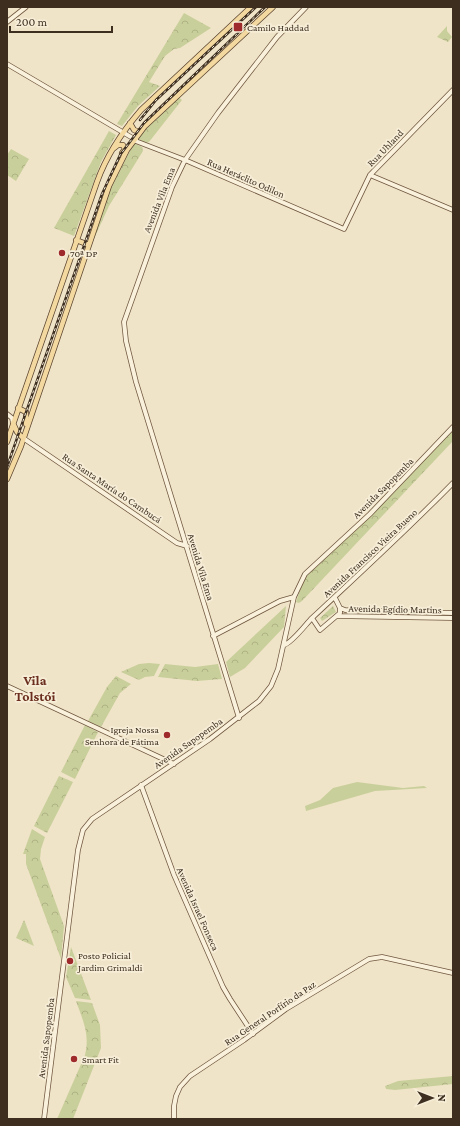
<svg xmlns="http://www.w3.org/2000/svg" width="460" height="1126" viewBox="0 0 460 1126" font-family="'Crimson Pro',serif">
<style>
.green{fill:#c9cf9b}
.forest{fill:url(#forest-crowns)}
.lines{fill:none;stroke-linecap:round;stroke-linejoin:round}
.secondary-casing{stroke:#6f573f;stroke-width:5.5}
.primary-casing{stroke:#5b4430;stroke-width:6}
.secondary{stroke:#faf1dc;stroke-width:4}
.primary{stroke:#f3d9a0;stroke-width:4.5}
.rail-casing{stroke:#3d2e20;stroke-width:2.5}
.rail{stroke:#f7eed8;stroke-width:1;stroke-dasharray:3;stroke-linecap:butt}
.poi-dot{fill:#9e2a2b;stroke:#f7eed8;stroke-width:1.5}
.labels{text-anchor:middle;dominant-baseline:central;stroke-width:3.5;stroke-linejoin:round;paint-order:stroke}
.poi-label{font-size:10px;fill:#3d2e20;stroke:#f7eed8;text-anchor:start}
.street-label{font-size:10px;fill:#3d2e20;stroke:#f7eed8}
.district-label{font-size:14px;font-weight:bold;fill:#6b2e1e;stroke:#f7eed8}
</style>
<defs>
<pattern id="forest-crowns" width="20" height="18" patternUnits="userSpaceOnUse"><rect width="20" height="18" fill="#c9cf9b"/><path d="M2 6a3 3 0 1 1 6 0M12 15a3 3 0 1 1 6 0" fill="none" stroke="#aeb285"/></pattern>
</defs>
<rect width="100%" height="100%" fill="#f0e4c8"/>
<path class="green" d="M357,782l46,6 21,-2 3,2 -52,3 -69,20 -1,-5 15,-6 13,-12z"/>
<path class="forest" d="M184,13l27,15 -31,20 -6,1 -9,7 -16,26 11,4 -22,20 -16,20 -5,-2z
M447,26v5l5,6 -4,5 -11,-5z
M177,96l5,4 -33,42 -3,1 -9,-5z
M109,131l7,4 -15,27 -27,74 -20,-8z
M134,143l8,4 1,4 -34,55 -17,37 18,-54z
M11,149l18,10 -13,22 -9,-6v-20z
M453,426v15l-151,160 -3,2 -3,-1 7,-21 11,-14 45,-42z
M286,606l-2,21 -39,41 -15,9 -4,-15z
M333,606l3,6 -14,9 -2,-3z
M149,663l11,1 -6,12 -9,1 -6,3 -18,-8 18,-8z
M165,664l30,3 23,-3 4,15 -25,2 -39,-4z
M116,676l15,8 -11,9 -19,34 -13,-6 19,-34z
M85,725l13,7 -23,47 -14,-7z
M59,776l14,6 -26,51 -13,-7z
M32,829l13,8 -4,12 -1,10 24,67 -3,33 -35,-95v-10h-3z
M24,920l1,2 9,24 -18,-8z
M71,947l20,53 -16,-2 -9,-21z
M76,1001l16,2 8,22 1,23 -28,71h-16l28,-64c5,-21 -2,-34 -9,-54z
M453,1076v8l-58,6 -9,-1 -1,-3 13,-5z"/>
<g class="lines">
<g class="secondary-casing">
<path id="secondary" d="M7,22l19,-15
M7,64l129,76
M133,140l52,20 159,69 26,-54 83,-85
M370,175l83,35
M7,414l5,4 1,5
M23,438l154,105 10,3
M335,598l5,10 5,2 108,3
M337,616l116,2
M312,618l8,12 20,-17v-5
M213,636l67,-35 14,-4
M284,645c8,-2 22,-21 28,-27 48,-45 95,-88 141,-135
M7,686l167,78
M239,718l-103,-336 -10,-41 -2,-19 48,-135 13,-27 33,-47 59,-76 29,-30
M141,785l33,90 49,112 7,12 23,35
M44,1119l34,-269 5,-20 9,-11 118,-80 49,-38 12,-15 7,-17 16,-72 11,-23 65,-60 83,-87
M174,1119v-13l2,-10 4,-9 10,-11 54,-36 42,-31 83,-50 13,-2 71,16"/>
</g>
<g class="primary-casing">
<path id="primary" d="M130,123l4,7 6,2
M113,149l5,-4h5l2,4 -3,4
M76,240l13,5
M18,408l8,4v12
M13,423l4,9 6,6
M7,442l90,-260c10,-28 25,-50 44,-72l110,-103
M7,479l14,-33 88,-260 18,-36 18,-24 128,-119"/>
</g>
<use href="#secondary" class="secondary"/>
<use href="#primary" class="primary"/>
<g class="rail-casing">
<path id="rail" d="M140,120l16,-20 100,-93
M7,467l95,-273 18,-39 24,-32 121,-116"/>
</g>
<use href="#rail" class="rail"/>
</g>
<g class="poi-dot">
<rect x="233" y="22" width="10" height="10" rx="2"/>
<circle cx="62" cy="253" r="4"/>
<circle cx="167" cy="735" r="4"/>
<circle cx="70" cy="961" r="4"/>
<circle cx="74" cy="1059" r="4"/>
</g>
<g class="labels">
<g class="poi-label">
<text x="247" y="27">Camilo Haddad</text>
<text x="70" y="253">70ª DP</text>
<text x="159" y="729" text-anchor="end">Igreja Nossa<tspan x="159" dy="12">Senhora de Fátima</tspan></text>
<text x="78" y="955">Posto Policial<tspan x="78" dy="12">Jardim Grimaldi</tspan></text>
<text x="82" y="1059">Smart Fit</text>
</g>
<g class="street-label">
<text transform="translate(385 148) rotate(-46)">Rua Uhland</text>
<text transform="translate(246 178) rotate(24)">Rua Heráclito Odilon</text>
<text transform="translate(159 200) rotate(-68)">Avenida Vila Ema</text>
<text transform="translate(112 488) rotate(34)">Rua Santa María do Cambucá</text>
<text transform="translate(383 488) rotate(-45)">Avenida Sapopemba</text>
<text transform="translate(370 553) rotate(-43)">Avenida Francisco Vieira Bueno</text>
<text transform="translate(201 567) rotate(73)">Avenida Vila Ema</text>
<text transform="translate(395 609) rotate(1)">Avenida Egídio Martins</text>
<text transform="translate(188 743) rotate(-35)">Avenida Sapopemba</text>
<text transform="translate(198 909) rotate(66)">Avenida Israel Fonseca</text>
<text transform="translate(270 1013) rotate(-34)">Rua General Porfírio da Paz</text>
<text transform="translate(46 1038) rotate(-83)">Avenida Sapopemba</text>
</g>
<g class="district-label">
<text x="35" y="680">Vila<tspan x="35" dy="16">Tolstói</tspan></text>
</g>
</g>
<rect width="460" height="1126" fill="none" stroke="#3d2e20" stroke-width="16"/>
<g transform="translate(432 1098) rotate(90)" stroke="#f7eed8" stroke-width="3" paint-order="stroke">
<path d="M0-3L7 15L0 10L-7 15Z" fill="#3d2e20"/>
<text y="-6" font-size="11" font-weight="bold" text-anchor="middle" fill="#3d2e20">N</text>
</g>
<path d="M10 26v6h102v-6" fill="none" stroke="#3d2e20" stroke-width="2"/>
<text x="16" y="26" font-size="12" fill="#3d2e20" stroke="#f7eed8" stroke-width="3" paint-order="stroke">200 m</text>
</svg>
